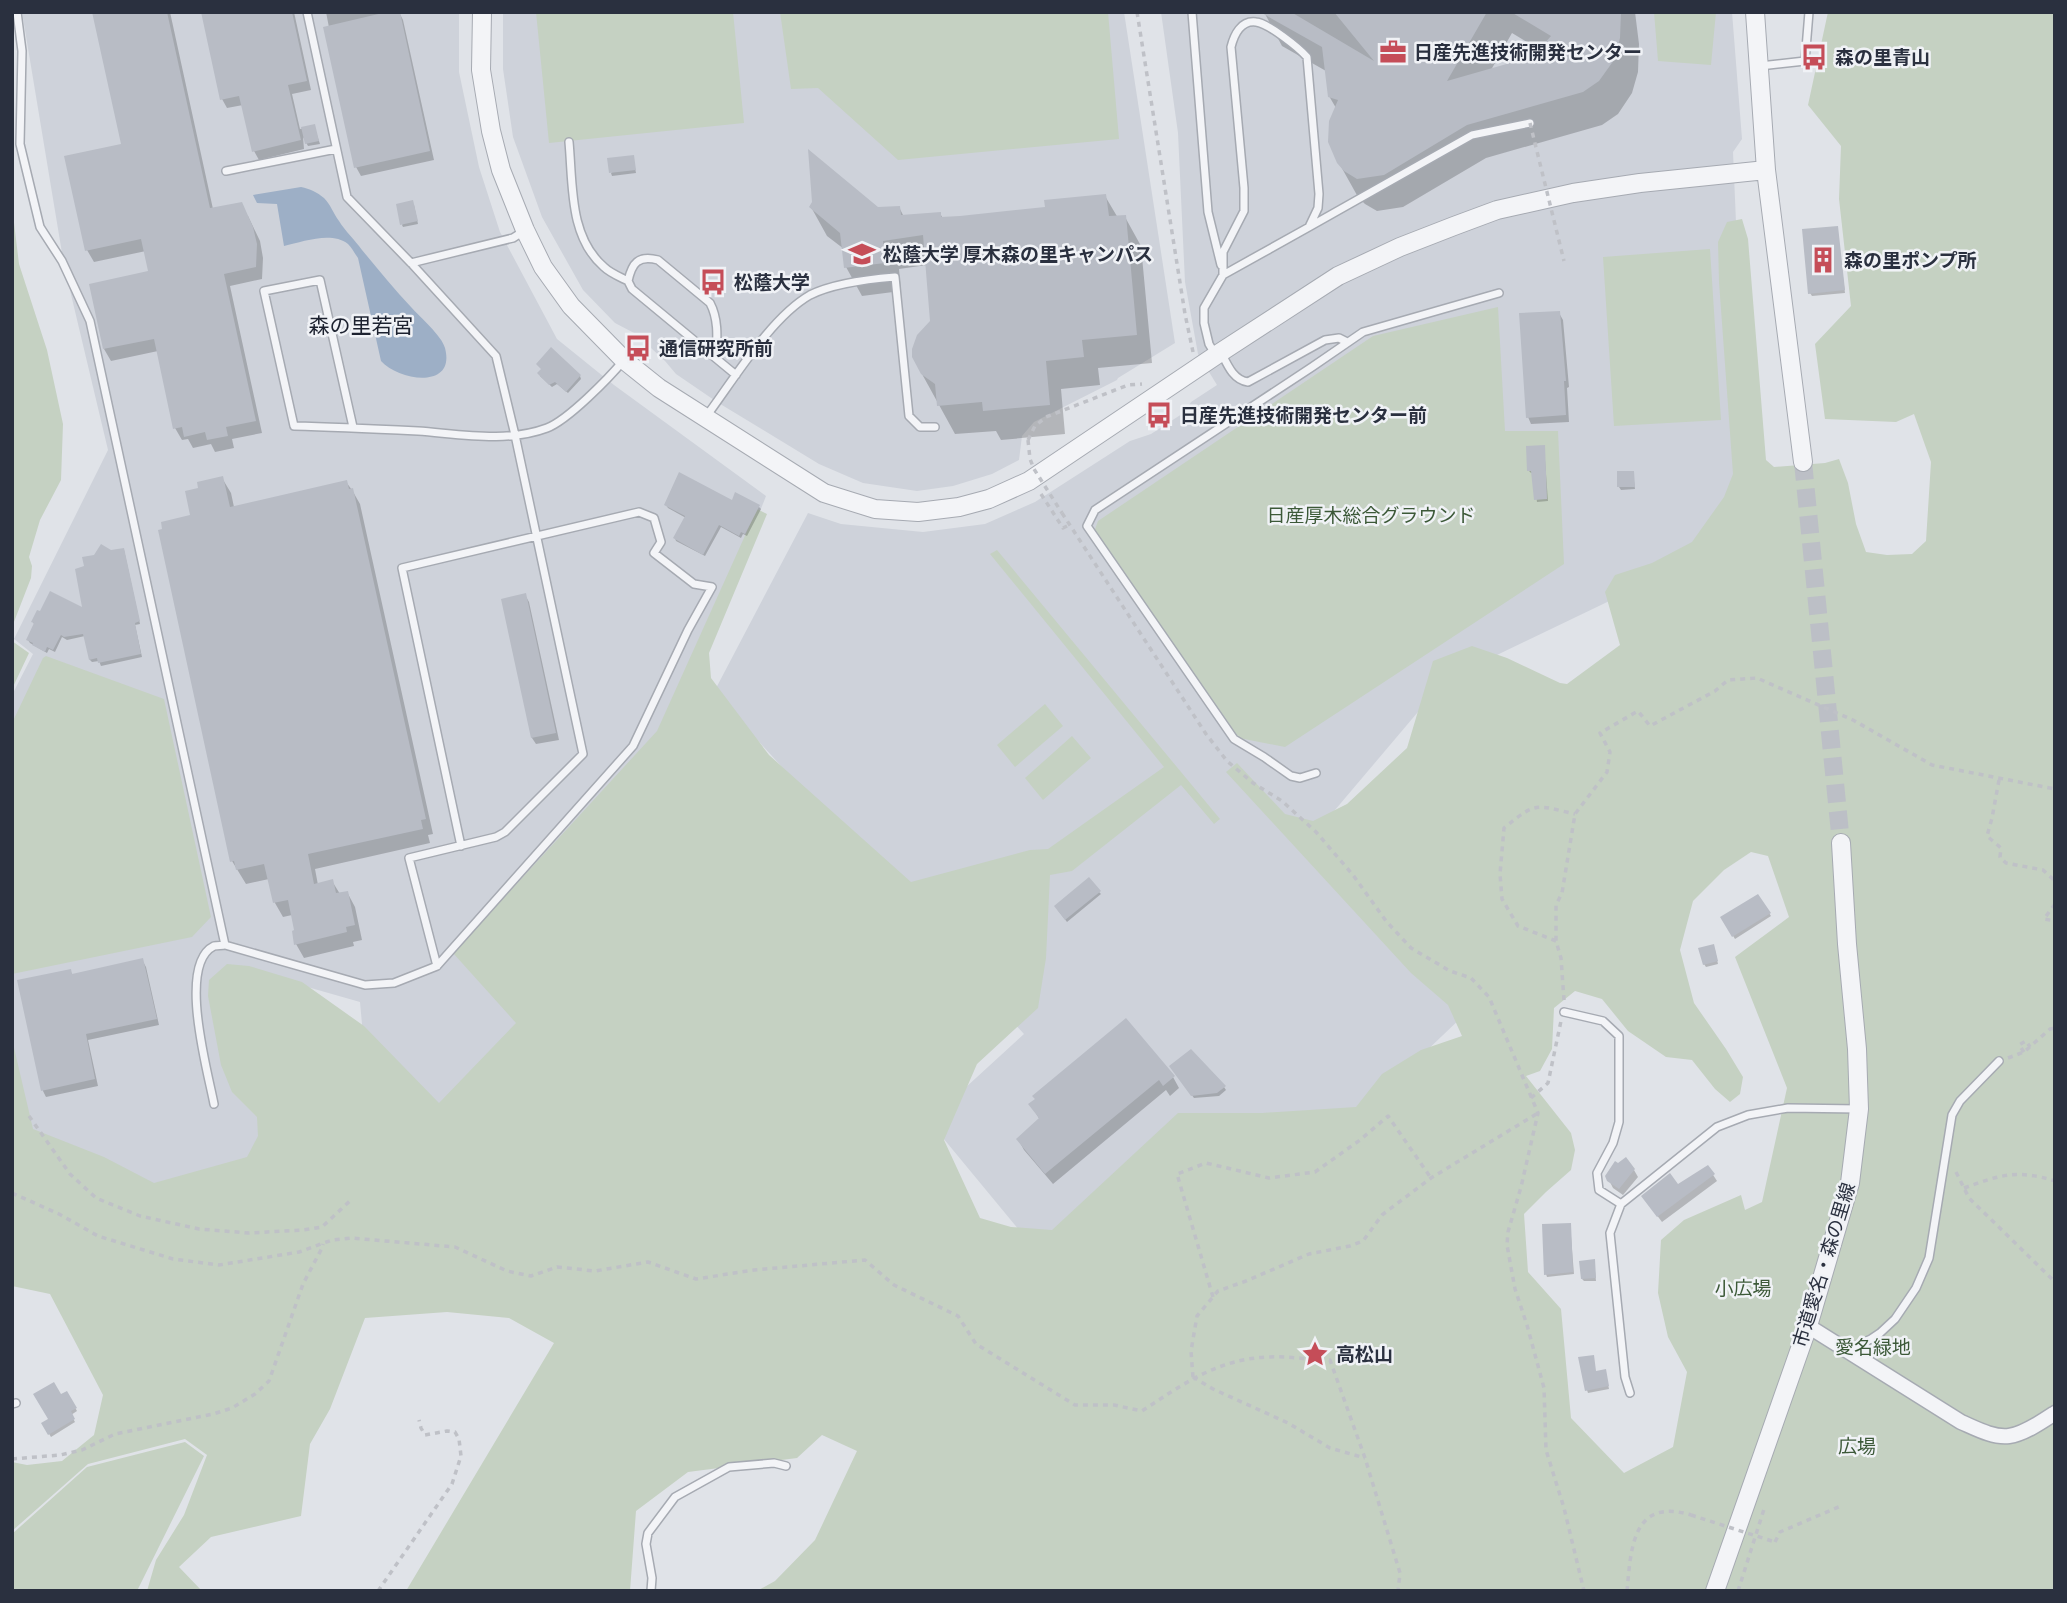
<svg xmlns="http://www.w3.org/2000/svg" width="2067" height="1603" viewBox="0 0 2067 1603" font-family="Poppins,'Noto Sans JP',sans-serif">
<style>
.built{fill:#ced2da}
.green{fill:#c5d1c2;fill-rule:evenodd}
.water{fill:#9dafc6}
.shadow{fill:#0003;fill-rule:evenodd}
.building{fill:#b8bcc5}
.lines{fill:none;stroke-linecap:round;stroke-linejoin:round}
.tertiary-tunnel{stroke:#bcbfc6;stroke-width:18;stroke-dasharray:18 9;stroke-linecap:butt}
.service-casing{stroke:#a6aab2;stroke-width:10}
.minor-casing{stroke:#a6aab2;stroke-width:17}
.tertiary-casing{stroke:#a6aab2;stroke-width:20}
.path{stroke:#bfc1c7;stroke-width:3.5;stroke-dasharray:5 5;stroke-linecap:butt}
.service{stroke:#f3f4f7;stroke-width:7}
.minor{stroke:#f3f4f7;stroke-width:14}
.tertiary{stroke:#f3f4f7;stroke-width:18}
.path-bridge{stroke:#bfc1c7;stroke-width:3.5;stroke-dasharray:5 5;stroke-linecap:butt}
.labels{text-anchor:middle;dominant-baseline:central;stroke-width:5;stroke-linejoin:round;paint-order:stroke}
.poi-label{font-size:19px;font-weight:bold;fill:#2a303f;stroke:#f0f2f6;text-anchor:start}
.park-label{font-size:19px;fill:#3c5938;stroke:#f0f2f6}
.street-label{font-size:19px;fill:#2a303f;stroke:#f0f2f6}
.neighbourhood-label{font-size:21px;fill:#1c212f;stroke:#f0f2f6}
</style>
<rect width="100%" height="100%" fill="#e0e3e8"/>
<path class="built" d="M22,12h437v60l20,95 21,65 57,107 57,46 152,111 -96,244 -142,280 -88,92 -77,-77 -3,-33 -116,-33 84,270 -316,-97v-447l21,-41 -19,-15 94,-189 -44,-185z
M503,12h621l51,331 -57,35 -1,2 -83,42 -12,14 -3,24 -27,14 -39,12 -36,5 -54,-8 -44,-19 -102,-62 -41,-28 -11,-13 -29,-27 -21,-11 -32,-33 -41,-73 -29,-80 -10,-68z
M1161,12h571l10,127 -9,13 14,327 -44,77 -258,124 -132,156 151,179 -174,166 -247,78 -114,-138 95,-87 -310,-342 94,-179 33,11 82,8 62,-8 50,-22 95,-61 21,-7 34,-22 6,-10 26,-17 -19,-31 -13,-72 -7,-149z"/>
<path class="green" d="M536,12h197l11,111 -195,20z
M780,12h328l11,127 -221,21 -80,-72 -27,1z
M1654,12h62l-5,53 -53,-4z
M1828,12h227v1579h-1298l18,-10 40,-41 42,-89 -35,-16 -25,23 -109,14 -52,39 -6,80h-224l148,-248 -45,-25 -62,-6 -82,6 -35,91 -20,35 -9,72 -90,21 -32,30 23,24h-55l9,-31 28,-45 23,-60 -22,-16 -97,25 -76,67v-69l15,3 35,-4 32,-26 9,-40 -53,-101 -38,-8v-247l21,90 71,28 50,26 93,-26 11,-21 -1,-19 -25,-25 -11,-27 -13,-69 1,-16 18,-16 22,2 53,16 62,44 75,77 77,-80 -63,-70 204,-222 100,-222 10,5 -58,139 2,25 58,77 142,127 119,-32 18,-1 116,-82 -174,-213 7,-4 223,269 -6,5 -33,-39 -109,86 -22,4 -4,83 -8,50 -61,56 -33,76 36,78 31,9 41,3 126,-117h84l94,-6 26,-33 39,-24 41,-14 -14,-31 -37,-32 -185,-201 11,-9 48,51 28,7 34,-17 60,-56 26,-87 39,-15 35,12 53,25 7,1 53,-39 -15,-53 10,-17 37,-12 40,-21 32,-45 9,-23 -14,-192 -1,-40 9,-20 15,-3 6,20 18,221 8,7 51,-4 14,-4 9,24 8,41 10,28 21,3 25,-1 14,-13 5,-79 -17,-48 -18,8 -71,-3 -10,-75 36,-38 -12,-107 2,-53 -33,-41zM1751,852l17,4 21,61 -54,40 52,131 -25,114 -17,8 -4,-15 -57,25 -23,20 -3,53 10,44 19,35 -14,75 -49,26 -53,-55 -10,-109 -33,-37 -4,-58 22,-22 25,-22 4,-20 -4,-17 -45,-57 14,-5 12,-22 2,-41 21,-17 27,8 26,32 38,26 26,3 23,29 15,13 10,-8 3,-17 -17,-28 -32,-46 -14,-53 13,-49 31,-31z
M12,206l7,58 28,86 16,74 -2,56 -21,40 -11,37 3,9 -1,12 -19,49z
M1710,249l11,171 -107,6 -11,-169z
M1498,307l7,124h53l6,133 -279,183 -46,-9 -145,-206 4,-11 275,-185z
M12,641l17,12 -17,36z
M46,656l118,43 47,218 -19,20 -180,37v-251l31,-65z
M1045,704l18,22 -48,41 -18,-22z
M1072,736l19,22 -48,42 -18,-22z
M185,1442l19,14 -67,135h-125v-57l75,-67z"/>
<path class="water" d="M301,187c9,2 16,5 23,11 7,7 9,15 15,23 6,10 16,19 23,29 16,19 32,39 49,57 9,10 31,29 34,41 11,42 -46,33 -64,13l-23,-103c-3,-4 -6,-10 -10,-14 -17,-13 -45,-2 -64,2l-7,-42 -20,-1 -4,-8z"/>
<path class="shadow" d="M94,12h76l43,197 35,7 12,25 3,17 -1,21 -32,7 32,147 -30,6 2,9 -19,4 -4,-8 -18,4 -5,-9 -6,1 -7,-12 -17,-77 -47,10 -7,-12 47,-76 -5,-22 -52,11 -7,-12 36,-105z
M203,12h91l17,78 -19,4 8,35 14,-3 6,18 -12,2 -5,-9 1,12 -45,11 -5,-9 -11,-46 -16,3 -5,-9z
M326,12h59l1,2 13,-2 4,8 31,140 -73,16 -5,-9z
M1264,12h371l4,32 -1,28 -6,21 -14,21 -16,11 -116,33 -83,49 -26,4 -12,-7 -7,-7 -19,-34 -3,-55 -7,-12 -3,-25 -44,-25zM1512,33l28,17 -3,4 -20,8 -26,8z
M633,157l3,16 -24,3 -1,-3z
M1105,196l13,22 7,-1 16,29 11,117 -54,5 2,17 -39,4 4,45 -64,6 -5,-9 -41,3 -33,-60 10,-53 -5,-56 -28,4 2,22 -39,5 -16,-29 -2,-18 -17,-13 -16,-29h88l5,10 36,-4 3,6 104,-11z
M414,205l4,19 -15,3 -1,-2z
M1837,228l8,65 -33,3 -2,-3z
M1559,313l4,7 6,67 -2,1 2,34 -38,2 -3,-7z
M540,376h40l1,3 -13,14 -11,-9 -5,3z
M1544,447l4,54 -11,1 -4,-29h-2l-2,-2z
M1633,473l2,16 -14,1 -2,-3z
M222,478l9,15 3,14 112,-25 6,8 8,14 73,330 -5,1 2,8 -115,26 3,16 14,-4 8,13 7,-2 8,15 7,33 -9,2 1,4 -50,12 -8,-14v-12l-4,-17 -9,2 -8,-14 -6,-24 -23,5 -14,-23 -40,-344 8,-28z
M732,503l27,4 2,2 -14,27 -4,-2 -2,4 -20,-11 -16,29 -29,-15 -1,-3 11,-20 -18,-10 -2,-3z
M124,550l16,74 -5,1 7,32 -41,9 -2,-5 -7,1 -2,-2 -5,-24 -18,4 -5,-3 -7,15 -6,-3 -2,4 -17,-10 -2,-3 7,-14 -2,-4 52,-12 26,-58z
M525,595l4,7 30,138 -23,4 -4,-6 -29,-138z
M1099,892l2,2 -34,28 -10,-13z
M1758,896l13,20 -36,23 -13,-21z
M1715,950l3,14 -12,3 -2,-3z
M142,960l4,7 13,58 -71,15 10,46 -52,11 -3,-6 -24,-109 51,-11 3,4z
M1171,1067l53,20 2,3 -7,6 -25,2z
M1173,1077l6,11 -9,8 -4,-6 -113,94 -29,-34 -6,-11 22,-19 -9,-15 6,-5z
M1708,1167l9,14 -55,41 -15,-20 31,-15z
M1634,1170l4,7 -15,18 -10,-7 -6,-12z
M1570,1224l4,50 -27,3 -1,-3z
M1594,1261l2,20h-12l-2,-2z
M1596,1373l10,1 3,15 -21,4 -1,-3z
M67,1393l10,18 -6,4 4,7 -24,15 -8,-13 7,-5 10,-22z"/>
<path class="building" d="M92,12h75l43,196 32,-6 11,25 4,17 -1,23 -32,7 32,147 -30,6 2,9 -21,4 -2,-8 -21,5 -2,-10 -9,2 -19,-90 -51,10 -14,-65 59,-13 -7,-32 -56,12 -21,-95 57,-12z
M201,12h91l15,69 -19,4 13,55 -49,12 -13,-56 -19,4z
M387,12h13l30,139 -76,17 -31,-141z
M1260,12h31l83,49 -40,-49h153l-40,69 70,-20 19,-8 15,-17 -40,-24h110l-1,26 -6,22 -15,21 -16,11 -116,33 -83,50 -27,4 -13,-8 -7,-8 -9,-21 1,-21 9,-21 -10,-3 -6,-50z
M315,124l4,17 -14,3 -4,-17z
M808,149l70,58 22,-1 1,9 40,-3v5l19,-1 85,-9 -1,-7 62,-6 3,22 17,-1 11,120 -55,5 2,17 -38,4 4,44 -67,6 -1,-9 -45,4 -2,-22 -14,-10 -9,-17v-8l5,-14 13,-14 -7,-86 -40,6 2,22 -41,5 -4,-35 -31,-26 3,-5z
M634,155l2,15 -27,3 -2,-15z
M413,200l5,21 -18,4 -4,-21z
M1838,226l7,64 -37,4 -6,-65z
M1560,311l6,70h-2l2,34 -40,3 -7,-105z
M551,347l30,28 -15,17 -11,-10 -6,3 -12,-12 4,-4 -5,-5z
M1545,445l2,54 -13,1 -3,-29h-4l-1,-25z
M1617,471h17l1,16h-18z
M679,472l53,28 3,-8 25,13 -15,29 -4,-2 -2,4 -20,-11 -16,30 -30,-17 12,-22 -21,-11z
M223,476l7,31 117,-27 2,9 4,-1 73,331 -5,1 2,9 -115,25 6,30 19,-5 3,14 12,-2 7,34 -9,2 1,5 -53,13 -2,-14 2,-1 -6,-30 -15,3 -9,-39 -28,6 -2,-9 -4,1 -72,-332 4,-1 -1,-7 29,-7 -5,-24 13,-3 -1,-6z
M101,544l10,6 13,-2 16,73 -5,2 6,31 -43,9 -1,-5 -8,2 -6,-26 -19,3 -3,-2 -8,15 -6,-3 -2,5 -13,-7 1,-2 -7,-3 8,-17 -3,-1 6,-12 3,1 10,-20 32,16 -7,-38 9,-3 -2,-9 12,-2z
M526,593l30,140 -25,5 -30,-139z
M1089,877l12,14 -36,29 -11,-14z
M1758,894l13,19 -39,24 -12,-20z
M1714,944l4,17 -15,4 -5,-17z
M143,958l14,61 -71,15 9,45 -54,12 -24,-111 54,-11 1,5z
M1126,1018l49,58 -12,10 -4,-6 -114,94 -29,-35 23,-21 -11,-14 7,-5 -3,-3z
M1191,1049l35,37 -9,7 -26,3 -22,-30z
M1626,1157l9,12 -16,20 -12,-8 -2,-5 10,-15 3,2z
M1708,1165l7,9 -58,43 -16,-21 29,-23 8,11z
M1571,1223l2,49 -29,3 -2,-51z
M1595,1259l1,19 -15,1 -2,-18z
M1594,1355l2,16 10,-2 3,17 -24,5 -7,-34z
M54,1382l7,12 6,-3 10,17 -6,3 4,8 -27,16 -7,-12 7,-4 -15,-25z"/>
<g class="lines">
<path class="tertiary-tunnel" d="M1803,462l38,381"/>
<g class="service-casing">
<path id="service" d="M17,12l5,39 -2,93 20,83 22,34 28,60 135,624
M307,12l40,185 64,66 85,93 19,79 68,319 -78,78 -9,5 -87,21 28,108
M1192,12l16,200 13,53
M1760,66l45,-5 4,-49
M569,142c4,43 0,95 35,125 6,6 16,10 24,14
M226,171l110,-22
M1309,227l163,-92 58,-12
M411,263l102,-25 11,-7
M1221,352c6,12 12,28 27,30l77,-42 14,-2 8,4
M1215,354l-6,-10 -5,-21v-15l19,-33 86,-48 9,-19 1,-14 -12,-137c-8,-9 -39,-34 -51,-35 -15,-2 -22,13 -25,25l13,141v23l-21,41v23
M716,358c1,-19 3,-38 -6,-55l-52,-43c-20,-5 -26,3 -30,21l4,8 104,86
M705,418c28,-37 65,-100 105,-123 22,-11 60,-16 85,-18l14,139 11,11h15
M353,427l-33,-147 -56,11 30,135c42,1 83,3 124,5 42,3 89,12 129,-3 21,-8 62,-50 77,-68
M1316,773l-16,5 -9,-2 -27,-19 -30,-18 -147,-213 8,-16 217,-143 51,-35 136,-39
M1564,1012l39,9 16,15v86l-6,21 -16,30 2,17 22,14
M214,1104c-6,-32 -37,-140 0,-158 4,-1 8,0 11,-1l140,40 29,-2 43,-17 196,-220 55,-116 24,-43 -18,-3 -40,-31 7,-11 -7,-24 -15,-6 -237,56 59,278
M1846,1350l25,-11 9,-6 15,-14 21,-31 13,-30 23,-143 8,-14 39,-40
M1630,1393l-5,-16 -15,-144 11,-29 96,-77 31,-12 40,-7 71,1
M12,1404l4,-1
M651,1591l1,-13 -6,-34 2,-11 27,-36 54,-30 45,-4 12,3"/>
</g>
<g class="minor-casing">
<path id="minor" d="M1808,1326l153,96c14,6 32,16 48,14 15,-2 34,-15 46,-23"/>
</g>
<g class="tertiary-casing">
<path id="tertiary" d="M482,12l-1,58 10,61 10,39 24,60 18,37 28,39 53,54 35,28 165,105 51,16 43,3 41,-5 30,-8 40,-18 192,-129 117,-76 62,-29 54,-21 43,-16 76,-17 67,-10 126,-13
M1755,12l11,158 37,292
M1715,1591l93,-265 42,-143 9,-74 -2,-60 -10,-105 -6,-101"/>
</g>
<path class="path" d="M1137,12l48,302 8,38
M1028,440l7,-14 11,-9 82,-32 14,-1
M1041,494l22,34 6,-3
M1062,513l144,221 21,27 26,22 29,18 34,31 37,43 33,46 25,27 39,23 21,7 18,19 49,116 -17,74 -13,45 -1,13 8,44 12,36 17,63 2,62 18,58 20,83
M1999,780l-7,38 -5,18 14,12 -1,9 6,6 37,7 12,11
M2055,904l-11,15 11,2
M1556,941l-38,-15 -16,-27 -2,-25 4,-46c33,-27 31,-23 71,-14
M1564,1000l-3,-42 -5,-17v-36l6,-12 13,-79 32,-42 3,-20 -10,-19 38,-22 12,15 65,-35 13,-11 29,-2 96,42 79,45 123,24
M2024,1052l-5,-7 7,-4 4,6
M2008,1058l16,-6 26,-23 5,-1
M1531,1098l17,-15 13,-62
M29,1116l41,58 26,24 44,18 59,13 50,4 54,-3 19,-3 30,-28
M1956,1172l13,26 86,84
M1964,1188c36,-13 53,-19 91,-7
M12,1193l47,21 39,22 75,23 46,6 80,-13 33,-12 19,-2 104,9 52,24 24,5 26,-9 38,4 53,-9 48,17 58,-9 111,-10 29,25 64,31 18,28 99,61h39l28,6c41,-27 77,-53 128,-54 20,-1 40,3 60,3l35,98 35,115 -2,18
M1213,1297l-36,-123 29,-11 63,15 46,-6 45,-32 28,-24 43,62
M1193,1377l-2,-26 6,-35 21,-25 28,-10 63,-27 41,-8 13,-5 19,-26 49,-37 107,-65
M1193,1377l20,12 75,34 42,25 35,10
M12,1459l48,-4 22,-5 33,-16 98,-20 19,-6 23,-14 14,-13 34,-97 19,-36 1,-4
M1775,1542l5,-10 63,-27
M378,1591l74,-107 9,-28 -2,-17 -4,-7 -8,-1 -22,4 -4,-7 -2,-8
M1627,1591c4,-42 5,-94 64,-76
M1738,1591l27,-85"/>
<use href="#service" class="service"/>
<use href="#minor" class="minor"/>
<use href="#tertiary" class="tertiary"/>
<path class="path-bridge" d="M1530,123l34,138
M1028,440l2,19 4,10 28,44
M1691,1515l84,27"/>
</g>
<defs>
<g id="office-bare" transform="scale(2.1)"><path d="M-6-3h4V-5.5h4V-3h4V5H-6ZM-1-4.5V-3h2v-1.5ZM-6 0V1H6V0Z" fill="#c54d58" stroke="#f0f2f6" stroke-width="2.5" paint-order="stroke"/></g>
<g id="bus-bare" transform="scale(2.1)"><path d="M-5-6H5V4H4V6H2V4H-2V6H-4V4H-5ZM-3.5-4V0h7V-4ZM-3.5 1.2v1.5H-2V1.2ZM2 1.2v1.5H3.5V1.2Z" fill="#c54d58" stroke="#f0f2f6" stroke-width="2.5" paint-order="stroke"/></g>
<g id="university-bare" transform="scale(2.1)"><path d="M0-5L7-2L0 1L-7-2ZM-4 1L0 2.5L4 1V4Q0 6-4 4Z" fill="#c54d58" stroke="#f0f2f6" stroke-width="2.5" paint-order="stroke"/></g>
<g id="building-bare" transform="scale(2.1)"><path d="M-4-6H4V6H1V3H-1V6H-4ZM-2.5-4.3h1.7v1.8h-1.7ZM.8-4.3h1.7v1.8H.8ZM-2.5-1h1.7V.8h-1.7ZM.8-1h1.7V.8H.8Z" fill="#c54d58" stroke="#f0f2f6" stroke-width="2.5" paint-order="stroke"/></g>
<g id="sight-bare" transform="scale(2.1)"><path d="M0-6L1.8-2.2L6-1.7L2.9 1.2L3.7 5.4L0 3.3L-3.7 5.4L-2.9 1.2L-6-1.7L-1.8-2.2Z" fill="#c54d58" stroke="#f0f2f6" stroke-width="2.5" paint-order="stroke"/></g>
</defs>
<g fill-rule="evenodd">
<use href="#office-bare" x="1393" y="52"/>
<use href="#bus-bare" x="1814" y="57"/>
<use href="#university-bare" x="862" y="254"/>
<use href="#building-bare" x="1823" y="260"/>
<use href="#bus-bare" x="713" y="282"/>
<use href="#bus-bare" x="638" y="348"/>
<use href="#bus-bare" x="1159" y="415"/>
<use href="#sight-bare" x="1315" y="1354"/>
</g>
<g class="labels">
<g class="poi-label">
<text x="1414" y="52">日産先進技術開発センター</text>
<text x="1835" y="57">森の里青山</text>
<text x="883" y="254">松蔭大学 厚木森の里キャンパス</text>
<text x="1844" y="260">森の里ポンプ所</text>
<text x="734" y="282">松蔭大学</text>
<text x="659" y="348">通信研究所前</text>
<text x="1180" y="415">日産先進技術開発センター前</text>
<text x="1336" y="1354">高松山</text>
</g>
<g class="park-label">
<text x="1371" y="515">日産厚木総合グラウンド</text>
<text x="1743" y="1288">小広場</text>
<text x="1873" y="1347">愛名緑地</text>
<text x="1857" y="1446">広場</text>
</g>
<g class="street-label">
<text transform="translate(1824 1265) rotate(-73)">市道愛名・森の里線</text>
</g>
<g class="neighbourhood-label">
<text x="361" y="325">森の里若宮</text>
</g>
</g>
<rect width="2067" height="1603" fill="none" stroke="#2a303f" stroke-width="28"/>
</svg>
